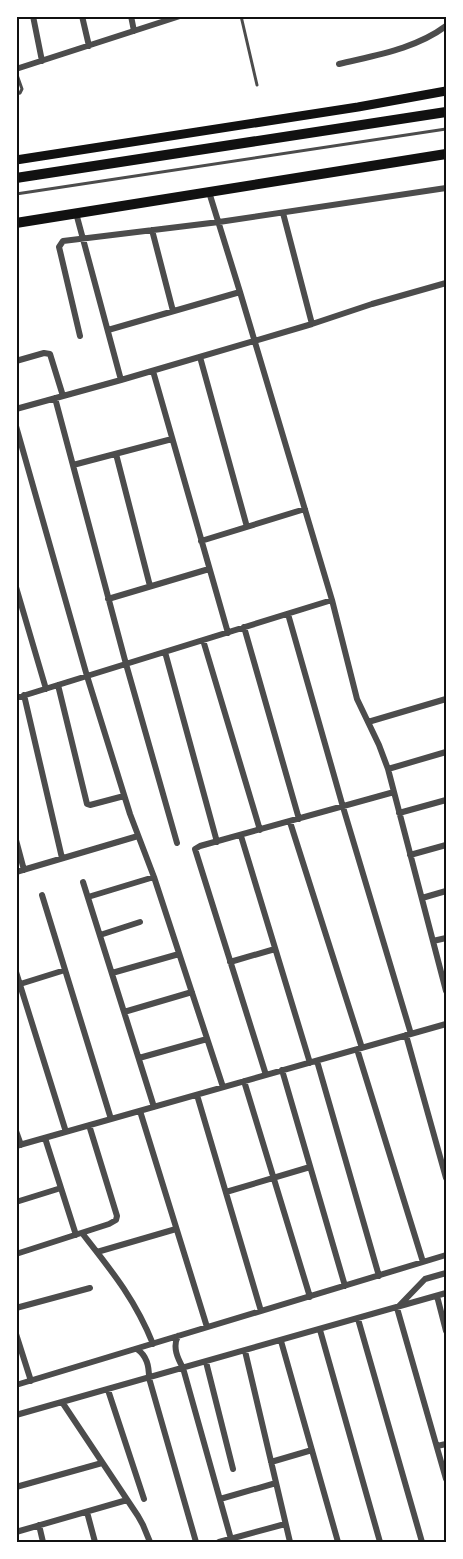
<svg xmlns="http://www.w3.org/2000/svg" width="463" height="1559" viewBox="0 0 463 1559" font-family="'Fira Sans',sans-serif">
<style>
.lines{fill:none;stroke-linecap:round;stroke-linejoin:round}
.service{stroke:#4c4c4c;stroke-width:3}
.minor{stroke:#4c4c4c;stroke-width:6}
.trunk{stroke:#111;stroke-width:9}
.motorway{stroke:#111;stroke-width:10}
.neatline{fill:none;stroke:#111;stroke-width:2}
</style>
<rect width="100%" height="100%" fill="#fff"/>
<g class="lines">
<path class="service" d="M241,16l16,69
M16,72l6,17 -2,4 -4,1
M16,194l430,-65"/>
<path class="minor" d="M33,16l9,45
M82,16l7,30
M131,16l3,15
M339,64c37,-9 76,-15 107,-38
M16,69l164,-53
M209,192l31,100 92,308 25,99 22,46 9,24 58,222
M76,213l45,167
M283,213l29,111
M152,230l21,81
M108,330l132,-38
M80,336l-20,-85 -1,-4 4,-6 156,-19 227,-34
M200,357l47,170
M16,361l28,-8 6,1 13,42
M153,371l75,262
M55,398l71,266 51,179
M16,409l105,-29 191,-56 60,-20 74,-21
M16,426l71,250 43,138 24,63 69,210
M116,454l34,132
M73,465l99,-26
M201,541l104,-32
M16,587l30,102
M108,599l101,-30
M288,614l55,193 68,227
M244,627l55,192
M203,640l57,190
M165,652l52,190
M58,685l29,119 3,1 34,-9
M24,695l38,163
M16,698l316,-98
M368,722l78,-23
M388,769l58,-17
M399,813l47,-13
M290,822l72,226
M241,836l69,227
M16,840l8,30
M410,855l36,-10
M16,872l122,-36
M83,882l71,225
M42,895l69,224
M88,897l66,-20
M422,898l24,-7
M100,935l40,-13
M433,941l13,-3
M230,962l45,-13
M16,972l50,160
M112,973l67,-19
M17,985l48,-15
M124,1012l68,-20
M406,1035l40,143
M357,1049l66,213
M139,1058l68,-19
M317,1061l62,215
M282,1070l63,216
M266,1075l-71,-226 5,-3 194,-54
M244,1081l66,216
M197,1095l64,216
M140,1111l67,216
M16,1131l5,14
M45,1138l31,97
M16,1146l430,-122
M226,1192l84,-25
M16,1202l45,-14
M82,1233c29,37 53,66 71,111
M97,1252l79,-23
M16,1254l93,-30 7,-4 1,-4 -28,-91
M446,1273l-21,6 -28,29 49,171
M437,1296l9,35
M16,1308l74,-20
M358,1319l64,223
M320,1330l60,212
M16,1334l15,47
M178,1336c-6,11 0,23 5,32l48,171
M281,1341l57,201
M137,1349c10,7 12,17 12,29l47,164
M245,1351l45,191
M206,1362l27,107
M16,1385l430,-130
M108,1390l36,109
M62,1402l76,114 5,9 7,17
M16,1415l430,-122
M437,1446l9,-2
M271,1462l41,-12
M16,1487l86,-24
M220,1499l56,-16
M87,1512l8,30
M39,1525l4,17
M16,1532l111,-32
M219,1542l66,-18"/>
<path class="trunk" d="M16,160l342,-53 88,-16"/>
<path class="motorway" d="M16,178l430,-66
M16,223l430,-69"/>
</g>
<rect width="463" height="1559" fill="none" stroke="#ffffff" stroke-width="36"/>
<rect x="18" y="18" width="427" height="1523" class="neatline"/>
</svg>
